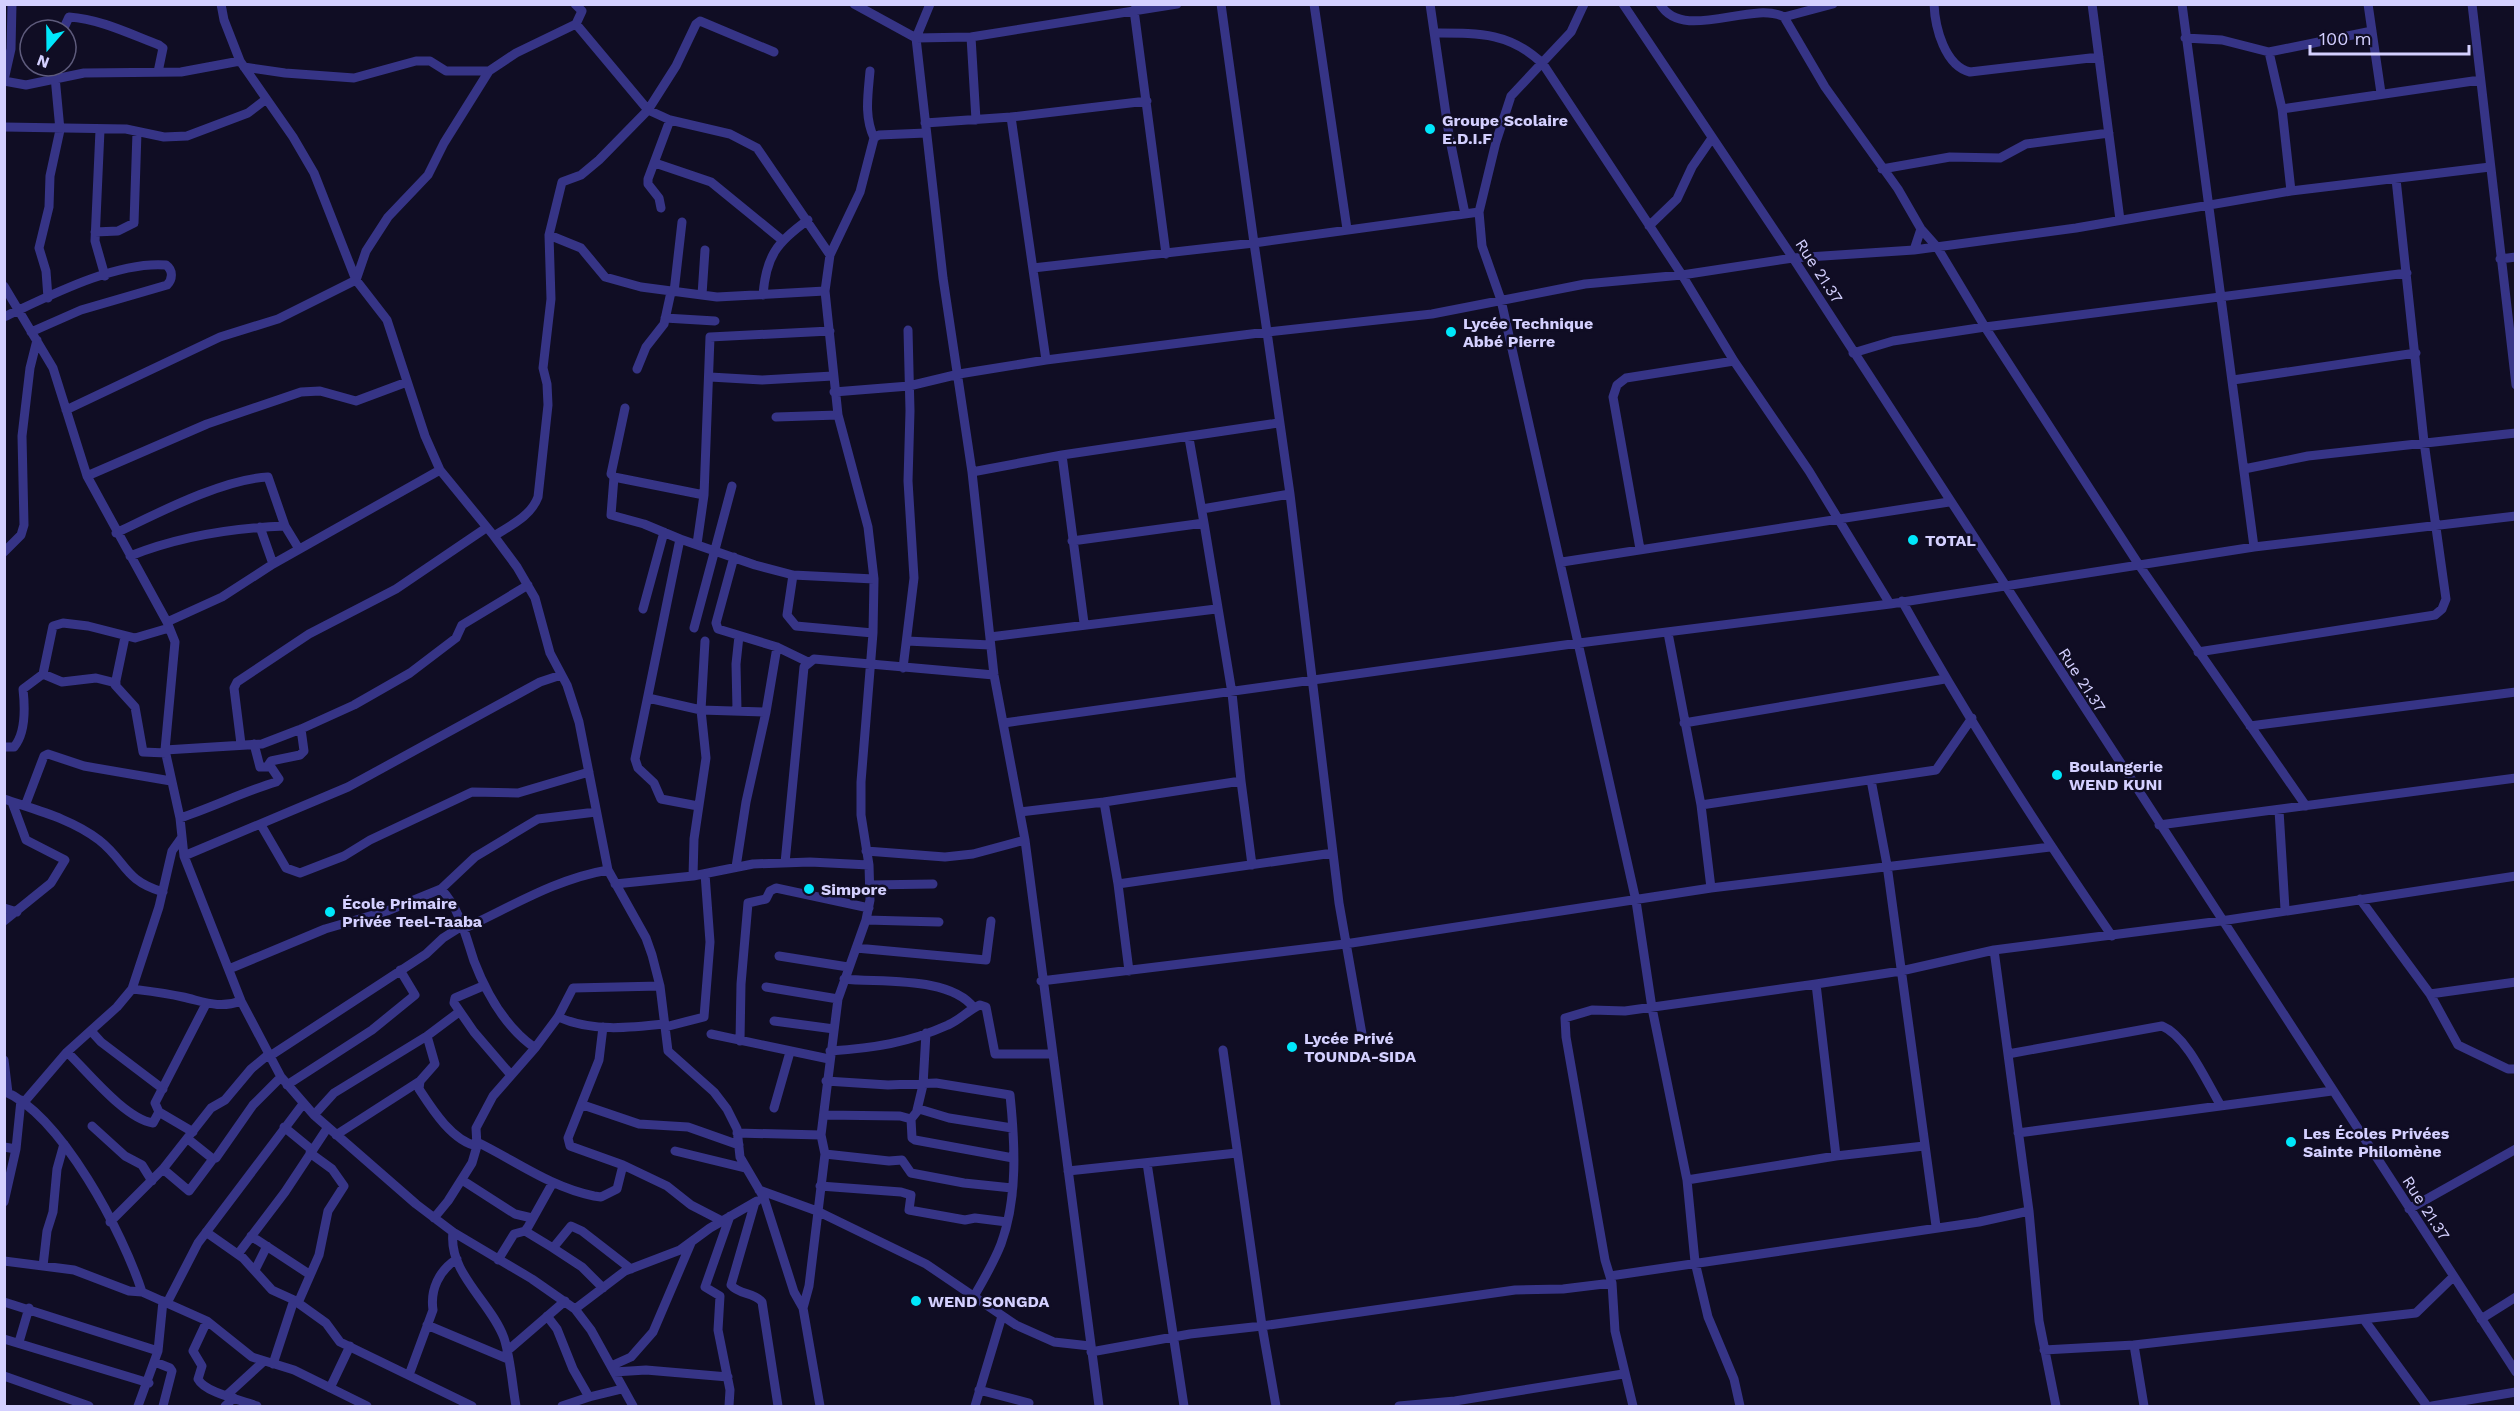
<svg xmlns="http://www.w3.org/2000/svg" width="2520" height="1411" viewBox="0 0 2520 1411" font-family="'Work Sans',sans-serif">
<style>
.lines{fill:none;stroke-linecap:round;stroke-linejoin:round}
.minor{stroke:#363486;stroke-width:9}
.poi-dot{fill:#00e7fb;stroke:#100d24;stroke-width:2}
.labels{text-anchor:middle;dominant-baseline:central;stroke-width:5;stroke-linejoin:round;paint-order:stroke}
.poi-label{font-size:16px;font-weight:bold;fill:#d4d0ff;stroke:#100d24;text-anchor:start}
.street-label{font-size:16px;fill:#d4d0ff;stroke:#100d24}
</style>
<rect width="100%" height="100%" fill="#100d24"/>
<g class="lines">
<path class="minor" d="M221,4l3,16 16,41 53,76 21,36 42,107 31,40 38,116 15,34 54,66 23,31 18,31 15,55 17,32 12,37 29,148 38,68 6,17 8,31 8,65 46,41 13,17 10,20 3,28 24,41 30,94 9,16
M575,4l7,7 -6,13 72,86 22,10 60,14 27,14 73,107
M854,4l62,34 55,-1 206,-33
M930,4l-14,34 27,240 29,194 22,203 31,165 74,566
M1314,4l33,225
M1430,4l19,131 16,79
M1584,4l-13,28 -60,64 -15,46 -17,70 3,34 19,54 135,601 16,107 35,172 8,82 13,55 26,62 6,27
M1623,4l170,254 723,1114
M1660,4c23,39 91,-4 124,13l41,70 73,102 23,40 -7,21
M1934,4c1,24 11,62 36,68l129,-15
M2092,4l28,216
M2182,4l72,543
M2368,4l13,89
M2472,4l44,381
M1134,10l32,244
M1784,17l49,-13
M63,30l6,-13c31,2 61,17 90,28l4,3 -5,24
M1435,33c43,0 75,-1 108,31l139,211 52,86 75,110 81,133
M971,37l5,83
M2185,38l37,2 47,12 103,-21
M2269,52l13,57 9,82
M244,67l41,6 69,5 62,-17h14l16,10h43l27,-18 60,-29
M870,71c-2,24 -6,45 4,67
M4,80l7,-31 1,-45
M4,81l22,4 58,-12 97,-1 59,-11
M2282,109l198,-29
M1011,117l35,243
M925,123l86,-6 136,-16
M4,127l122,2 38,8 23,-1 61,-23 17,-13
M100,130l-5,111 10,35
M655,163l56,19 71,58
M1882,169l68,-12 50,1 26,-14 83,-11
M661,208l-2,-10 -11,-14v-5l22,-59
M1649,226l28,-27 15,-32 20,-29
M1921,229l16,18 48,80 154,238 167,241
M95,232l23,-1 16,-8 3,-91
M549,235l32,13 24,29 36,10 76,10 108,-6
M2500,259l16,-2
M1033,268l221,-25 -33,-239
M4,286l49,82 34,108 80,146 8,20 -10,108 15,68 4,38 57,145 40,76 33,38 102,89 37,28 79,47 43,30 16,21 42,76
M674,292l8,-70
M702,295l3,-45
M763,295c3,-39 14,-53 45,-75
M48,298l-2,-27 -7,-23 10,-41 1,-31 10,-46 -6,-64
M4,317c45,-21 112,-56 162,-52 7,5 7,14 1,20l-86,25 -50,22
M665,318l50,3
M1853,353l40,-12 92,-14 422,-54
M637,369l9,-22 18,-23 7,-32
M710,377l52,3 71,-4
M2233,380l183,-27
M834,392l75,-6 50,-12 87,-14 221,-28 -13,-89 225,-31
M625,408l-14,66 3,3 90,18
M66,410l154,-73 58,-18 78,-39 10,-29 22,-34 40,-42 16,-32 45,-72
M776,417l62,-2
M1062,455l22,168
M2244,469l64,-13 208,-23
M972,472l90,-17 216,-32
M87,476l120,-52 94,-32 19,-1 36,10 51,-19
M614,477l-3,38 33,9 36,15
M1202,509l88,-15
M260,527l13,37
M116,533c42,-20 107,-54 152,-56l17,49 14,23
M494,536c17,-11 37,-20 44,-39l10,-92 -1,-21 -4,-16 8,-69 -2,-64 13,-53 19,-7 18,-15 49,-50 28,-44 20,-42 4,-3 74,31
M1072,541l132,-18 -15,-85
M697,544l7,-49 6,-158 120,-6
M1640,549l-27,-152 4,-12 9,-7 108,-17
M4,552l17,-17 3,-10 -2,-89 8,-68 7,-28
M130,556c50,-20 101,-28 155,-30
M734,557l-18,66 2,6 59,18 31,15
M1562,562l387,-60
M793,575l-6,40 9,11 77,7
M1902,601c64,115 135,226 210,335
M643,609l21,-77
M167,622l55,-25 51,-33 167,-94
M694,628l38,-142
M1668,633l33,172 10,83
M125,637l-10,48 20,22 8,45 23,1
M990,637l226,-28
M705,641l-4,69 65,2 -20,90 -10,65
M907,641l83,4
M2198,652l237,-37 7,-6 4,-10 -22,-157 -28,-263
M903,668l11,-90 -6,-97 2,-70 -2,-81
M43,674l19,8 34,-4 20,5
M648,698l53,12 5,48 -12,81 -1,37
M737,710l-1,-46 3,-28
M766,712l11,-65
M1004,723l575,-80 311,-39 364,-57 262,-31
M1684,723l261,-44
M2250,726l266,-34
M241,744l-7,-56 3,-6 72,-48 87,-45 90,-61
M254,744l6,23h10
M4,747h10c12,-14 11,-40 9,-58l20,-15 10,-48 10,-3 25,3 47,12 34,-10
M165,750l97,-6 39,-15 53,-24 56,-32 46,-35 6,-13 66,-40
M1871,780l16,85 49,361
M1241,781l11,84
M4,799c32,11 68,20 95,41 28,22 24,40 64,52
M1104,802l137,-21 -9,-88 -28,-170
M1701,805l235,-35 36,-52
M25,806l19,-50 4,-2 36,12 87,15
M698,806l-37,-7 -7,-16 -16,-15 -3,-9 45,-220 75,26 38,10 81,4
M2279,810l6,99
M1020,812l84,-10 14,82 11,87
M180,818c33,-11 63,-26 96,-36l3,-3 -10,-15 2,-3 29,-6 4,-4 -3,-22
M261,825l25,43 14,5 44,-17 26,-16 102,-48 46,1 71,-21
M2159,825l357,-47
M866,851l79,6 28,-3 52,-14
M184,856l164,-69 192,-105 21,-7
M785,863l19,-196 10,-8 180,16
M615,884l78,-8 60,-12 57,-2 59,3
M1118,884l215,-31
M870,885l63,-1
M441,889l34,-32 63,-38 58,-7
M2360,899l70,95 28,51 50,24h8
M4,908l13,4
M866,920l73,2
M4,921l47,-38 14,-23 -39,-20 -14,-38
M463,929c48,-22 92,-50 145,-59
M856,948l130,12 5,-39
M1994,950l35,261 10,110 17,85
M779,956l69,11
M229,969l96,-40 62,-18 54,-22c19,20 25,48 33,72 13,34 31,66 61,87
M844,979c37,4 106,-3 130,29
M1041,981l304,-37 366,-56 339,-41
M1816,984l20,172
M483,986l-28,12 -1,5 20,29 37,43
M766,987l72,12
M132,989c16,2 34,4 51,8 22,5 36,12 58,4
M2430,994l86,-12
M558,1017c34,15 70,11 107,7
M774,1021l60,8
M603,1027l-4,33 -31,78 2,8 53,19 44,21 24,19 31,16
M665,1027l39,-10 6,-75 -5,-68
M91,1031l10,11 62,47
M711,1034l118,25
M1362,1034l-23,-131 -49,-409 -23,-162 165,-18 153,-30 97,-9 111,-17 121,-8 162,-22 215,-37 199,-24
M427,1036l8,28 -15,17 -1,8c13,20 33,52 58,57
M740,1041l1,-57 7,-81 18,-4 4,-8 6,-3 93,20
M1223,1050l39,276 253,-36 48,-1 49,-6
M830,1051c44,-3 78,-8 118,-26 12,-5 20,-15 32,-20l6,2 9,47h58
M67,1052c20,19 58,67 86,71l6,-11
M2008,1054l154,-28c25,10 45,57 59,80
M270,1056l156,-102 17,-16 19,-12
M4,1060l4,33
M826,1081l62,4 48,-2 74,12c5,48 8,103 -9,149 -7,18 -18,37 -28,54
M287,1085l85,-55 43,-35 -15,-25
M4,1091c58,25 119,142 138,201
M25,1101l42,-49 50,-45 15,-18 27,-82 13,-56 10,-14
M583,1105l56,19 49,3 51,18
M774,1108l16,-56
M917,1110l6,-25 3,-52
M314,1115l20,-22 93,-57 32,-24
M824,1115l76,1 11,3 1,19 3,2 98,18
M911,1119l8,-10 30,9 63,10
M92,1126l33,30 17,9 10,16
M284,1127l28,23
M193,1132l-34,-20 -4,-9 51,-99
M737,1133l84,2
M2018,1133l314,-42
M336,1135l84,-54
M188,1139l25,20 3,-1 37,-53 28,-28
M477,1142c39,19 73,45 117,54l7,1 16,-8 6,-24
M4,1147l12,2
M675,1151l70,17
M825,1154l64,7 13,-1 9,13 53,10 48,5
M1147,1163l37,243
M163,1169l26,22 24,-32
M1068,1171l169,-18
M462,1180l53,34 17,4
M1687,1180l149,-24 88,-10
M820,1186l81,6 10,3 -2,15 56,10 10,-2 32,4
M759,1190l58,21 109,53 90,61 38,17 36,4
M4,1202l12,-53 5,-49
M755,1202l-24,83c8,10 23,7 31,17l16,104
M2409,1209l107,-60
M434,1218l14,-17 24,-38 5,-17 -1,-18 17,-32 42,-48 23,-31 15,-29 87,-2
M110,1222l53,-53 48,-61 14,-8 26,-31 18,-15
M525,1231l28,17 18,-22 11,5 49,38
M206,1232l37,26 29,32 22,10 32,23 14,19 132,64
M453,1232c-5,41 38,70 51,106 7,22 8,46 12,68
M251,1236l58,38
M553,1248l29,19 21,21
M238,1254l47,-62 43,-65
M498,1260l16,-26 11,-3 3,-4 24,-43
M4,1261l70,9 55,21 13,1 65,29 45,36 42,13 73,36
M43,1266l4,-35 6,-19 4,-43 7,-25
M255,1270l12,-24
M1610,1276l369,-54 50,-11
M4,1302l154,49
M167,1303l31,-60 105,-139
M298,1303l21,-48 9,-44 16,-25 -12,-17 -22,-16
M575,1309l50,-38 55,-21 30,-22 47,-27
M547,1316l10,13 16,40 16,28 -27,9
M2481,1319l35,-22
M207,1321l-14,30 9,15 -4,13c7,14 44,21 59,27
M2365,1321l62,85
M427,1325l81,34
M4,1339l145,44
M19,1342l10,-34
M2134,1345l10,61
M2044,1350l90,-5 282,-32 37,-36
M507,1351l58,-50
M1091,1352l99,-18 72,-8 14,80
M155,1362l15,6 2,3 -9,35
M273,1364l21,-64
M611,1366l20,-9 22,-25 38,-89
M614,1372l32,-2 82,7
M409,1375l24,-65c-3,-20 6,-40 24,-51
M4,1376l85,30
M330,1388l20,-42
M979,1390l50,13
M227,1395l36,-33
M589,1397l33,-8
M138,1406l20,-55 5,-50
M225,1406l9,-8
M729,1406l1,-16 -12,-60 2,-34 -15,-9 25,-71
M820,1406l-17,-98 6,-22 16,-132 -4,-19 17,-136 28,-79 4,-20 -1,-35 -8,-50v-33l12,-149 1,-54 -6,-52 -30,-112 -13,-124 5,-36 30,-63 14,-54 5,-3 47,-2
M975,1406l27,-90
M1399,1406l56,-5 168,-27
M1633,1406l-18,-75 -3,-48 -7,-23 -39,-223 -1,-19 27,-8 33,1 191,-27 85,-13 93,-21 227,-29 295,-45
M2432,1406l84,-14"/>
</g>
<g class="poi-dot">
<circle cx="1430" cy="129" r="6"/>
<circle cx="1451" cy="332" r="6"/>
<circle cx="1913" cy="540" r="6"/>
<circle cx="2057" cy="775" r="6"/>
<circle cx="809" cy="889" r="6"/>
<circle cx="330" cy="912" r="6"/>
<circle cx="1292" cy="1047" r="6"/>
<circle cx="2291" cy="1142" r="6"/>
<circle cx="916" cy="1301" r="6"/>
</g>
<g class="labels">
<g class="poi-label">
<text x="1442" y="120">Groupe Scolaire<tspan x="1442" dy="18">E.D.I.F</tspan></text>
<text x="1463" y="323">Lycée Technique<tspan x="1463" dy="18">Abbé Pierre</tspan></text>
<text x="1925" y="540">TOTAL</text>
<text x="2069" y="766">Boulangerie<tspan x="2069" dy="18">WEND KUNI</tspan></text>
<text x="821" y="889">Simpore</text>
<text x="342" y="903">École Primaire<tspan x="342" dy="18">Privée Teel-Taaba</tspan></text>
<text x="1304" y="1038">Lycée Privé<tspan x="1304" dy="18">TOUNDA-SIDA</tspan></text>
<text x="2303" y="1133">Les Écoles Privées<tspan x="2303" dy="18">Sainte Philomène</tspan></text>
<text x="928" y="1301">WEND SONGDA</text>
</g>
<g class="street-label">
<text transform="translate(1819 271) rotate(57)">Rue 21.37</text>
<text transform="translate(2082 680) rotate(57)">Rue 21.37</text>
<text transform="translate(2426 1208) rotate(57)">Rue 21.37</text>
</g>
</g>
<rect width="2520" height="1411" fill="none" stroke="#d4d0ff" stroke-width="12"/>
<g transform="translate(48 48) rotate(200)"><circle r="28" fill="#100d24" stroke="#5e5b7c" stroke-width="1.5"/>
<path d="M0-4.5L10 22L0 15L-10 22Z" fill="#00e7fb"/>
<text y="-9" font-size="16" font-weight="bold" text-anchor="middle" fill="#d4d0ff">N</text>
</g>
<path d="M2310 45v9h159v-9" fill="none" stroke="#d4d0ff" stroke-width="3"/>
<text x="2319" y="45" font-size="18" fill="#d4d0ff" stroke="#100d24" stroke-width="4.5" paint-order="stroke">100 m</text>
</svg>
